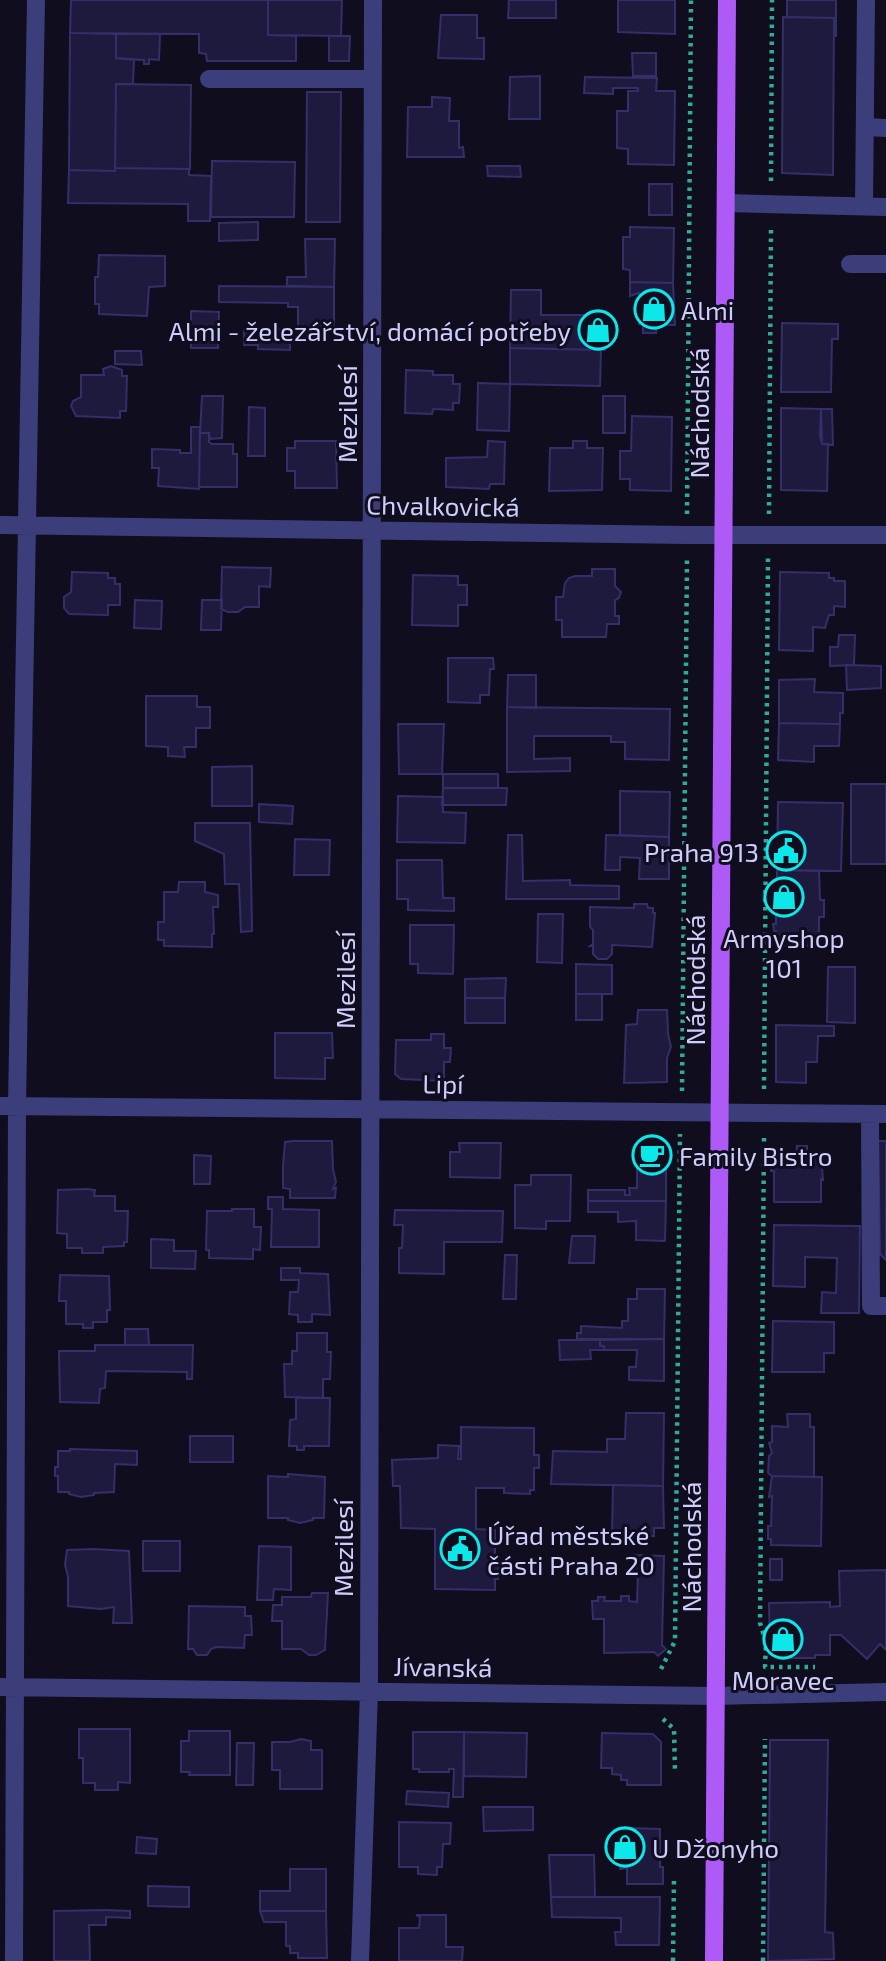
<svg xmlns="http://www.w3.org/2000/svg" width="886" height="1961" viewBox="0 0 886 1961" font-family="'Exo 2',sans-serif">
<style>
.building{fill:#1e1a3e;stroke:#342e69;stroke-width:2}
.lines{fill:none;stroke-linecap:round;stroke-linejoin:round}
.path{stroke:#33aa98;stroke-width:4.5;stroke-dasharray:3.5 5;stroke-linecap:butt}
.minor{stroke:#3b3e7b;stroke-width:18}
.major{stroke:#ae5af7;stroke-width:18}
.labels{text-anchor:middle;dominant-baseline:central;stroke-width:6;stroke-linejoin:round;paint-order:stroke}
.poi-label{font-size:26px;fill:#cecdfc;stroke:#0f0d1e;text-anchor:start}
.street-label{font-size:26px;fill:#cecdfc;stroke:#0f0d1e}
</style>
<rect width="100%" height="100%" fill="#0f0d1e"/>
<path class="building" d="M71,0h197v35l28,1v25h-89l-1,-7 -7,-1v-19l-129,-1z
M268,0h74l-1,36 -73,-1z
M509,0h47v18h-48z
M618,0h57v34l-57,-2z
M787,0h49v37l-2,-19 -47,-1z
M441,15h36v23h7v21l-46,-1z
M783,17l51,1 -1,157 -51,-2z
M70,33l46,1v24l18,2 -1,24h-17l-1,87 -46,-1z
M116,34h44l-1,26 -10,-1v5h-5v-4l-28,-2z
M329,36h21l-1,25h-20z
M632,53h24v23h-23z
M540,76v43h-31l1,-42z
M585,77l72,1 -1,13h19l-1,74 -46,-1v-15l-11,-1v-37h11v-20h10v-3h-25v6l-29,-1z
M116,84l75,1 -1,84 -75,-1z
M307,92h34l-1,130h-34z
M432,97l18,1 -1,23h10v27l4,-1 1,10h-57l1,-50h24z
M212,161l83,1 -1,55h-83z
M487,166h33l1,11 -33,-1z
M115,168l74,1v6l22,1 -1,45h-22v-17l-120,-1 1,-33 46,1z
M649,184h23v31h-23z
M258,222v18l-39,1v-18z
M630,227l44,1 -1,55 -43,-1v-12l-7,-1v-32h7z
M305,239h30l-1,48 -47,-1v-9h19z
M99,255l66,1v30l-16,1 -2,29 -48,-2v-10h-4v-27h3z
M630,282l43,1 2,42h-18l-1,8h-13v-9h-4v-31l-9,3z
M219,286l115,1v39h-36v-19h-10v-4l-69,-1z
M511,290h30v25h65l-1,35 -95,-2z
M191,311l28,1 -1,36h-27z
M782,323l56,1v15h-6l-1,53h-50z
M258,329h32v21l-32,-1v-4h-14v-14z
M510,348l91,2 -1,36 -90,-2z
M115,351h26l1,14 -27,-1z
M111,366l11,4v6h5l-1,35h-6v7l-44,-2 -5,-10 2,-5 8,-4v-22h23l-1,-6z
M406,370l27,1v4h20v9h7l-1,19h-6v7l-20,-1 -1,5 -27,-1z
M478,383l32,1 -1,47 -32,-1z
M202,396h21l-1,42 -12,1 -1,-6h-9z
M603,396h22v37h-22z
M249,407l16,1v48h-17z
M781,408l40,1 -1,27 2,8h6l-1,47 -46,-1z
M821,409h11l1,36 -11,-1z
M632,416l40,1 -1,74 -41,-1v-11h-10v-28h11z
M191,427h9l-1,62 -41,-3 1,-18h-7v-19l28,1v3h11z
M200,433h9v9l3,2h21v10h4v33h-38z
M295,441h41l1,47h-42v-17h-8v-23h8z
M488,441l17,1 -1,42h-14l-1,5 -43,-2v-29l41,-1z
M573,441h14v7h16l-1,42 -53,1 1,-43h23z
M222,567l49,1 -1,19 -11,-1v21h-14l-7,5h-10l-7,-3z
M592,569h23v17l6,6 -2,6 -4,2v16h4v8h-12l-1,13h-44v-17h-6v-23h7l2,-14 4,-5 6,-2h17z
M72,572l36,1v5h7v6h5v21h-12v10l-39,-1 -5,-6v-11l7,-5z
M780,572l49,1v5h5v3h11v26l-11,-1v9h-5l-4,13 -12,-1v24l-34,-1z
M413,575l45,1v9h9v20h-9v21l-46,-1z
M135,600l27,1 -1,28 -27,-1z
M202,600h20l-1,30h-20z
M839,635h16l-1,30 -24,1v-19h8z
M448,658h45l1,11h-4l-1,26h-9v8l-32,-1z
M846,665l35,1v22l-34,2z
M508,675h28v33l-29,-1z
M815,679l-1,13 29,1v20h-3v11l-61,-1v-43z
M146,696h51v11h13v21h-14v19h-12l1,10 -17,-1v-9l-22,-1z
M507,707l163,2 -1,51 -44,-1v-17h-14v-6h-77v23l36,-1v13l-63,1z
M779,723l61,1 -1,22h-25v16l-36,-2z
M398,724h46l-2,50h-43z
M252,766v40h-40v-39z
M443,774h55v14h-55z
M851,784h35v80h-35z
M443,788h64l-1,17h-64z
M620,791l50,1 -1,45 -49,-2z
M398,796l45,1v15l23,1 -1,30 -68,-1z
M778,802l65,1 -2,68 -64,-1z
M259,804l34,2 -1,18 -33,-2z
M195,823h55l2,108 -11,1 -2,-48h-14l-1,-30 -29,-13z
M508,835h14l1,46 47,-1v5l49,1v13h-113z
M606,835l63,2v42h-30l1,-21 -20,-1v13h-15z
M295,839l35,1 -1,35h-35z
M397,860h45l1,38h11v13l-46,-1v-11h-11z
M777,870l42,1 1,29h4v17h-5v29h-43v-15h-2l-1,-7h3v-13h-3v-7h3v-13h-2v-7h3z
M179,882h26v10l13,3v12h-5l1,27h-2v13l-48,-1v-6h-6v-18h6v-30h14z
M634,904h13l1,4h5v5h2l-3,34 -40,-2v9l-5,5h-9l-5,-5v-8h-3l3,-2v-14l-3,-3v-20l44,1z
M538,914h25l-1,49 -25,-1z
M410,925h44l-1,49 -35,-1v-9h-8z
M576,964l36,1v29h-36z
M828,967h27v56l-28,-1z
M506,978l-1,20h-40v-19z
M576,994h26v26h-26z
M465,998h40v25h-40z
M638,1010h29l1,24 3,13 -4,11v24l-43,1 2,-58 11,-1z
M776,1025l58,1v10h-16l-1,26h-11v21l-30,-1z
M275,1033h57l1,25h-8v21l-50,-1z
M431,1034h13v14h7l-1,14h-6v19l-43,-2 -6,-5 1,-34h35z
M293,1141h39l1,28 3,13 -3,7 3,-1 -1,10h-45v-9l-7,-1v-22l2,-24z
M878,1141h8v119l-6,-6z
M459,1143h42l-1,35 -50,-1v-25h10z
M637,1144h29v57h-78v-11h37v5h5l-1,-7h8z
M797,1146h10v7l14,1 2,26 -2,-1v23h-47v-31h-3v-7h3v-11h22z
M194,1155l17,1 -1,28h-16z
M531,1175h40l-1,46h-24v8l-31,-1v-43h16z
M87,1189l8,1 -1,6h21v15h13l-1,31h-3v4l-21,1v6h-21v-5h-15v-14l-10,-1 1,-43z
M268,1197h15v12l36,1v37h-48l1,-38h-4z
M588,1201h78l-1,40 -29,-1v-19l-18,1v-10h-30z
M232,1209h22v18h7l-1,23 -7,-1v10l-44,-1v-8h-3l1,-39h25z
M395,1210l108,1 -1,31h-58v32l-45,-1v-25h3l1,-23h-9z
M774,1225l86,1 -1,87h-38l1,-21 14,1 1,-35 -32,-1v30l-32,-1z
M572,1236h23l-1,27h-25z
M151,1239l23,1v11h22l-1,18 -44,-1z
M505,1255h12l-1,44h-13z
M281,1268h19v5l28,1 2,41 -18,-1v8h-14v-7l-9,-1 1,-22h8l1,-12h-18z
M60,1275l49,1 1,34h-3v12h-14v6h-10v-4h-17v-23h-7z
M637,1289h28l-1,50h-87v-6h4v-7l41,2v-7h6v-22h9z
M773,1321l61,1v31h-10v19h-52z
M125,1329h23l1,16h-24z
M297,1333h30v19h4l-1,27h-7v19l-38,-1 -1,-33h8v-13h5z
M664,1339v42l-35,-1v-13h7l1,-17h-33v-4h-4v-6z
M559,1340h41v6h4v4h-14l1,9 -31,1z
M95,1345h98l-1,34h-5v-7l-81,-1 -1,17 -5,1 -1,14 -39,-1 -1,-51h36z
M296,1398h34l-1,48h-25v4h-7v-4h-8l1,-26 6,-1z
M626,1413h38l-1,73 -112,-2 2,-33 54,1v-13h18z
M787,1414h23v13h4v50l-42,-1 -4,-3 1,-17 3,-3 -3,-10 3,-1v-16l16,1z
M461,1427l73,1v27h5v13h-5v22h-4v4l-26,-1v-5h-28v41l19,1v34h3v15h-3v11l-60,-1v-60l-34,-1 -1,-42h-7l-1,-26 46,-2v-13l21,1 -1,13h3z
M190,1436h43v26h-43z
M70,1449l67,2v14l-22,-1 -1,28 -20,1v2l-13,2 -12,-3v-2h-11v-16h-3v-9h3v-16h12z
M288,1474l37,3 -1,41h-11v2l-13,3 -12,-3v-2h-20v-42l20,1z
M772,1476l50,1 -1,69 -50,-1v-6h-3v-13h3l1,-30 -3,1z
M613,1485l50,1 1,42h-10v8h-42z
M143,1541h37v30h-37z
M259,1546l32,1v43l-17,-1 -1,11h-16z
M93,1549l36,2 3,72h-19l1,-16 -13,2 -33,-3v-29l-3,-12 2,-15z
M634,1555l30,1 -2,89 4,4 -8,7 -4,-4 -50,1v-34h-11l-1,-18h6v-4h7l-1,4h17v-5h8v5l8,1 1,-31h-5z
M770,1559h12v21h-12z
M886,1570v80l-6,-6 -13,15 -26,-24h-11v20h-15v3h-28v-3l-17,-1 -1,-51 61,-1v5l10,-1 -1,-35z
M312,1593h16l-3,57 -9,5h-7l-8,-6h-19v-28h-10l1,-16h9v-8h29z
M189,1606l56,1v9h6l1,19h-7l-1,13 -28,-1 -5,2 -4,6h-10l-4,-6h-5z
M79,1729h51v54l-12,-1v8h-23v-7h-12v-25h-4z
M189,1731h41v44h-41l1,-3h-9v-31h8z
M413,1732h51l-1,65h-10l1,-28h-5v3h-30v-3h-6z
M464,1732l63,1 -1,44 -62,-1z
M602,1733l51,1 8,8v43h-34v-5h-6v-5l-9,-1v-6h-11z
M301,1739l10,2v9h11v39h-42v-19h-8v-28h18z
M770,1740h58l-3,192 8,1 1,26 -66,2z
M237,1743h17l-1,42h-17z
M407,1791l42,2 -1,14 -42,-3z
M483,1807h50v23l-49,1z
M399,1822l52,1 -1,21h-7l-1,23h-5v8l-19,-1v-7h-19z
M627,1828l33,1v38h3v17h-36v-16l-7,1 1,-13h6z
M137,1837l20,2 -1,15 -20,-1z
M549,1855h45l1,42h-44z
M290,1869h36v42h-66v-20h30z
M148,1886l41,1v20l-41,-1z
M551,1897h109l-1,48h-43l-1,-13h6v-14l-69,-1z
M54,1911l52,-1 24,1v7l-24,-1v8h-17l1,36h-36z
M260,1911h66l1,47h-29v-5h-8v-7h-4v-24h-22z
M416,1915h30v32h17l-1,14h-63v-33h20l1,-11z"/>
<g class="lines">
<path class="path" d="M771,181l1,-181
M687,514l4,-514
M769,514l2,-286
M764,1089l4,-532
M682,1091l5,-534
M764,1138l-4,485 6,19 -1,25h50
M661,1669l14,-28 5,-507
M663,1719l11,10 1,43
M673,1961l1,-85
M763,1961l2,-222"/>
<path class="minor" d="M209,79h163
M865,127l21,1
M726,203l160,4
M864,206l2,-206
M850,264h36
M0,525l687,10h199
M0,1106l886,8
M870,1114l1,192h15
M0,1687l715,9 171,-4
M14,1961l3,-855 19,-1106
M360,1961l9,-270 4,-1691"/>
<path class="major" d="M714,1961l13,-1961"/>
</g>
<defs>
<g id="shop-ring" transform="scale(2.0125)"><circle r="9.5" fill="#0f0d1e" stroke="#0ce8ea" stroke-width="1.5"/><path d="M-5-2.5h2.3a2.7 3.5 0 0 1 5.4 0H5L5.5 6h-11ZM-1.5-2.5h3a1.5 2.3 0 0 0-3 0Z" fill="#0ce8ea"/></g>
<g id="civic-ring" transform="scale(2.0125)"><circle r="9.5" fill="#0f0d1e" stroke="#0ce8ea" stroke-width="1.5"/><path d="M-.6-6.5H3V-4.5H.6V-3L4-1V1h2V6H-6V1h2V-1L-.6-3ZM-1.2 2.5V6h2.4V2.5Z" fill="#0ce8ea"/></g>
<g id="cafe-ring" transform="scale(2.0125)"><circle r="9.5" fill="#0f0d1e" stroke="#0ce8ea" stroke-width="1.5"/><path d="M-5.5-4.5H6V0H3Q3 3.5 0 3.5H-2.5Q-5.5 3.5-5.5 0ZM3-3.2v2h1.7v-2ZM-6 4.5H4V6H-6Z" fill="#0ce8ea"/></g>
</defs>
<g fill-rule="evenodd">
<use href="#shop-ring" x="654" y="309"/>
<use href="#shop-ring" x="598" y="330"/>
<use href="#civic-ring" x="786" y="851"/>
<use href="#shop-ring" x="784" y="897"/>
<use href="#cafe-ring" x="652" y="1155"/>
<use href="#civic-ring" x="460" y="1549"/>
<use href="#shop-ring" x="783" y="1639"/>
<use href="#shop-ring" x="625" y="1847"/>
</g>
<g class="labels">
<g class="poi-label">
<text x="681" y="309">Almi</text>
<text x="571" y="330" text-anchor="end">Almi - železářství, domácí potřeby</text>
<text x="759" y="851" text-anchor="end">Praha 913</text>
<text x="784" y="937" text-anchor="middle">Armyshop<tspan x="784" dy="30">101</tspan></text>
<text x="679" y="1155">Family Bistro</text>
<text x="487" y="1534">Úřad městské<tspan x="487" dy="30">části Praha 20</tspan></text>
<text x="783" y="1679" text-anchor="middle">Moravec</text>
<text x="652" y="1847">U Džonyho</text>
</g>
<g class="street-label">
<text transform="translate(698 413) rotate(-90)">Náchodská</text>
<text transform="translate(346 414) rotate(-90)">Mezilesí</text>
<text transform="translate(443 505) rotate(1)">Chvalkovická</text>
<text transform="translate(344 980) rotate(-90)">Mezilesí</text>
<text transform="translate(694 980) rotate(-90)">Náchodská</text>
<text transform="translate(443 1083) rotate(1)">Lipí</text>
<text transform="translate(690 1547) rotate(-90)">Náchodská</text>
<text transform="translate(342 1548) rotate(-90)">Mezilesí</text>
<text transform="translate(443 1666) rotate(1)">Jívanská</text>
</g>
</g>
</svg>
